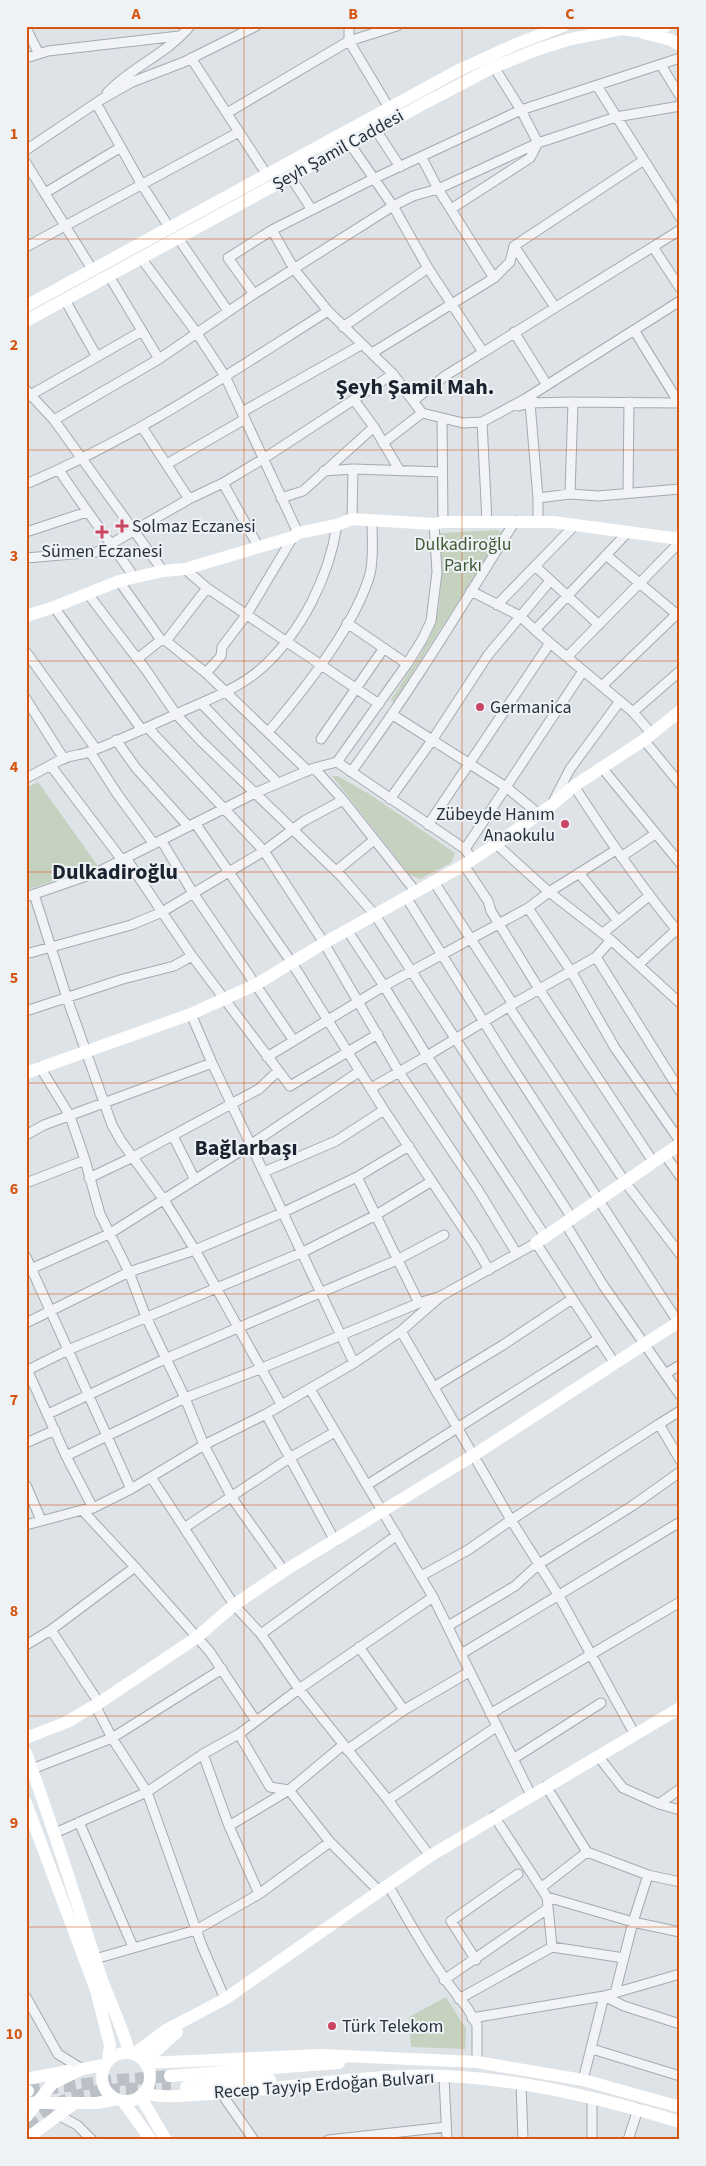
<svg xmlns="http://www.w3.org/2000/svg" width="706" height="2166" viewBox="0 0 706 2166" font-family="'Source Sans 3',sans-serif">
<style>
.green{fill:#c6d2c0}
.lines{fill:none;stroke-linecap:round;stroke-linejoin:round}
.secondary-tunnel{stroke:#bac0c6;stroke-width:12;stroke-dasharray:12 6;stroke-linecap:butt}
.street-casing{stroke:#a4aab2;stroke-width:11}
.street{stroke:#f1f3f6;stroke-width:9}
.secondary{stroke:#fff;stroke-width:12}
.grid{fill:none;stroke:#d55511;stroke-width:1;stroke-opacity:0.55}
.poi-dot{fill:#cc4464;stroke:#eef2f5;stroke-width:2}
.labels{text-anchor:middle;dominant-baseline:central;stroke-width:4;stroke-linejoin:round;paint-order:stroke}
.street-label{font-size:18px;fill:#28323f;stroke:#eef2f5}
.poi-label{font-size:18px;fill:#28323f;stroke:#eef2f5;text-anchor:start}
.park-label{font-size:18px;fill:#3f5a35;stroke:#eef2f5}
.district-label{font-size:22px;font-weight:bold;fill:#1a232f;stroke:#eef2f5}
.neatline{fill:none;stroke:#d55511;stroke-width:2}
.grid-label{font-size:16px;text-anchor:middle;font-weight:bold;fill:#d55511}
</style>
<rect width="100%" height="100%" fill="#dee3e8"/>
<path class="green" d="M498,530l4,4 -7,10 -101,158 -4,-1c14,-22 32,-46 42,-69 12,-25 8,-71 8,-99z
M332,776h6l33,19 84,58 -4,10 -31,16 -10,-4z
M38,782l60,84 -72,24v-102z
M446,1997l20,32 -1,20 -54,-2 -2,-30z"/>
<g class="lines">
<path class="secondary-tunnel" d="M28,2091l90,-11 52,-4
M26,2124c14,-10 28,-20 44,-26 30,-11 69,-9 101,-10"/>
<g class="street-casing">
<path id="street" d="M26,28l13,26
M26,58l22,-7 131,-15
M191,58l48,74
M661,65l19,31
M597,86l83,131
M107,93c24,-26 60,-39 83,-67
M96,103l46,82 27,42
M389,108l-40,-67 48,-15
M227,113l122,-72v-15
M376,130l24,37
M350,144l43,62 35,62 55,84
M26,150l76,-51 30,-17 52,-20 72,-36
M422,158l16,31 56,89
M26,163l66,106
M290,176l22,34
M45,193l76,-46
M451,209l79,-51 8,-15 -17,-33 -27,-43
M272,230l22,39 34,42 65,63 29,39 41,10 19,-1 43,-23 155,-98
M178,238l50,73
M514,246l41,61
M26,247l213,-115 28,43
M653,247l27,41
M141,258l55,74 29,44 73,157
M109,276l50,83
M254,294l-26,-36 44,-28 101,-51 148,-69 159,-52
M65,300l32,57
M343,327l85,-59
M634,330l45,73
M514,332l33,53
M372,353l122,-75 16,-16 4,-16 130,-86
M26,390l28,30 109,151
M27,397l115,-66
M354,400l20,27 26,44
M533,400l-3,3 8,95v23
M413,401l32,-25 235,-146
M519,406l11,-3 43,-1 107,1
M242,412l119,-67
M442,418l1,104
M54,420l105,-61 95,-65 139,-88 20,-10 25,-7 100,-46 78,-26 64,-11
M482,422l5,99
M142,427l47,72
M383,443l39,-30
M167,464l78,-45
M59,470c24,37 51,71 75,107
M324,471l29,-2 89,3
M223,483l35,63
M26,484c107,-45 204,-111 302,-173
M628,493l1,-91
M570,494l3,-92
M281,498l22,-7 71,-64
M538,498l32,-4 28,2 82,-7
M352,519l1,-50
M26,532l61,-20
M606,555l74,62
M26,558l71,-6 92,-53 34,-16 40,-24 130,-85
M535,566l64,59
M185,569l22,19 172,116
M119,581l42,59 5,1 40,32 102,98
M471,591l49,25 15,14
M88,594l58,76 30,44 24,26 142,137 33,38 197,303
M497,605l78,-80
M54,607l88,123
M347,623l60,41
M166,641l41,-53
M550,643l-15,-13 93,-98
M26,652l70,97
M567,657l113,-115
M137,659l24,-19
M206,673l15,-17 1,-9 25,-33 46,-77
M602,686l78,-75
M26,699l38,60
M201,703l77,80
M633,712l47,-41
M393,715l113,72 33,27
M148,728l116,123 60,92 75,129 79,118 39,64
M269,731c35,-41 86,-105 101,-157 4,-16 2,-37 2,-54
M321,739l63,-91
M116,740l20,28 52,58
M644,740l36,44
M90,752l28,43 36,49
M337,762l70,-98 15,-24 9,-19 6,-49 -3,-48
M51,766l71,94
M314,768l29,32 73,92
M603,769l77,94
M351,772c60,-81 111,-166 164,-251
M26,778c13,-6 25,-14 37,-19 8,-4 18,-4 26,-7 32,-12 63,-27 94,-41 27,-12 57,-23 80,-44 39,-36 66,-90 74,-142
M574,786c33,51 67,101 106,148
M390,799l43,-60 55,-84 62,-74
M554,800l16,-31 50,-68
M195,823l97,140 92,147 91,136 14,24
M428,825l122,-182 83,69 19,22
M161,840l32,53 101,148
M496,844l53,48 67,-42
M465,849l118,-178
M621,857l34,-23
M126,858l36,54 102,-61 40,-30 39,-21
M464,865l24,36 3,10 48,78 115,174
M336,871l38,-31
M579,873l39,48
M434,882l79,122 -86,52 118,180
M34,894l33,104 45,127 9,16 43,59 31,50 86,154
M26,897l72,-25 157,-79 59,-25 23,-6 128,87 7,10
M406,897l101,162 171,263
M528,908l43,63 44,77 65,93
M603,933l46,-37
M26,954l105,-29 31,-13 30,44
M596,957l84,134
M638,965l38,-35
M513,1004l83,-47 15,-17 69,63
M509,1007l116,175 55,72
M26,1011l97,-32 51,-13 18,-10 98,130 88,-52
M191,1014l21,49
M267,1057l117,-71 -37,-56
M40,1067l30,49 15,44 15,54 29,58 17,45 39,81 19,47 28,53 52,73
M371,1088l56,-32 -43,-70 144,-78 21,-16 62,48
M26,1135l18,-10 168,-62 142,300
M173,1136l22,44
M665,1155l15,21
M264,1172l72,-31 48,-31
M357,1177l62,126 19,-6
M89,1178l44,-21 126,-68 19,-18
M26,1183l59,-23
M565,1223l38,62 77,110
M26,1257l105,232
M26,1271l83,-37 141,-89 110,-74
M26,1323l103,-51 66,-22 89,-38 73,-35 52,-31
M401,1331l110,189 48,76 76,139
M26,1367l40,89 27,52
M26,1371l42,-21 235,-98 73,-37 56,-34
M665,1374l15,-9
M434,1387l69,-42 69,-46
M310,1389l123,208 98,198
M680,1411l-21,13 21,36
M48,1414l117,-55 232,-99 47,-25
M266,1414l69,127
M26,1443l29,-13
M66,1456l119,-58 77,-30 157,-65
M151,1477l83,128 27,29 38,55 89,111 42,56
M26,1485l15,35
M367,1485l231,-146
M82,1510l11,-2 38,-19 73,-44 62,-31 88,-51 47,-32 40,-35 95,-53 79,121
M26,1525l56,-15 53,57 75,85 46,69
M184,1528l107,-71 44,-25
M421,1576l47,-26 43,-30 148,-96
M448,1626l67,-40 24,-22 93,-58 48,-34
M51,1630l48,73
M261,1634l136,-99
M26,1645l25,-15 84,-63
M359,1647l45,63
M461,1654l219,-132
M95,1705l17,33 35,54 55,154 23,53
M490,1714l190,-112
M239,1734l31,53 19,3 41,52 49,49
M347,1750l57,-40 65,-38
M203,1754l26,72 30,68
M598,1756l25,32 36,16 21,6
M513,1759l88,-56
M32,1769l80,-31 110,-69
M546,1786l41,66 61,23 32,7
M388,1800l108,-73
M659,1804l21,-15
M494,1816l53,81 5,50
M79,1822l54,125
M229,1826l60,-36 54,-45
M55,1833l92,-41 56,-38 36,-20 60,-45 134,-92
M388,1885c24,41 46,83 77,120 5,6 7,13 12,19v38
M542,1887l45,-35
M547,1897l86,25 47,10
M95,1959l101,-29 63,-36 71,-52
M476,1960l-25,-39 67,-47
M444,1980l103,-71
M615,1993l18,-71 15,-47
M26,1997l32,57 24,15
M459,1999l93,-52 72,11
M472,2018l132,-22 76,-22
M592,2049l88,27
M444,2077l3,63
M583,2080l21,-84 20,10 56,18
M521,2084l2,56
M221,2093l33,47
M592,2098v42
M58,2115l19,10 15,15
M328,2140l118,-13
M628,2140l10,-31"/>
</g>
<use href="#street" class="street"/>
<path class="secondary" d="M643,33l28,7 9,5
M26,306l431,-235 59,-27 47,-18
M26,321l399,-218 69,-36 45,-18 32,-10 51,-10 14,2 30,-5
M26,616l28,-9 65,-26 44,-10 22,-2 108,-32 5,-4 39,-8 15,-6 82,5 9,-2h110l127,17
M26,1073l165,-59 66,-30 67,-41 140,-78 32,-21 56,-39 22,-19 70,-46 36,-29
M536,1243l144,-99
M26,1738l41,-16 32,-19 97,-65 38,-33 50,-34 190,-116 206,-134
M26,1753c27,73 50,147 74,221 9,27 22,51 29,78
M26,1803l70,187 14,55 -2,15
M102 2077a24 24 0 1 1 48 0a24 24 0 1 1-48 0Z
M134,2054l32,-24 59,-31 205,-143 250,-148
M145,2061l32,-29
M146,2063l176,-8 155,7 106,18 97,27
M170,2076l169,-13
M26,2079l42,-8
M186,2087l84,-7
M26,2091h2
M143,2093c22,6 45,2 68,1 64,-4 128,-16 193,-18 90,-4 190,20 276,46
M140,2096l26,44
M123,2101l28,39
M26,2103h49
M26,2117l26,-33 30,-15 22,-4
M26,2139l49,-36h22l20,-4"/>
</g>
<path class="grid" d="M244,26v2114M462,26v2114M26,239h654M26,450h654M26,661h654M26,872h654M26,1083h654M26,1294h654M26,1505h654M26,1716h654M26,1927h654"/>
<g class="poi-dot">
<path d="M119.5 518.5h5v5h5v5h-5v5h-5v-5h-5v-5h5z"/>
<path d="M99.5 524.5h5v5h5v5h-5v5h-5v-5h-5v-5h5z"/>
<circle cx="480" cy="707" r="5"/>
<circle cx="565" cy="824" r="5"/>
<circle cx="332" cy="2026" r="5"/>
</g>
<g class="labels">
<g class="street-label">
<text transform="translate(338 150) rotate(-29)">Şeyh Şamil Caddesi</text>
<text transform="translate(324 2085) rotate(-4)">Recep Tayyip Erdoğan Bulvarı</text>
</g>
<g class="poi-label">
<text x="132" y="526">Solmaz Eczanesi</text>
<text x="102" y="551" text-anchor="middle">Sümen Eczanesi</text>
<text x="490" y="707">Germanica</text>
<text x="555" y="814" text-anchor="end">Zübeyde Hanım<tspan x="555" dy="21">Anaokulu</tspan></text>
<text x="342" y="2026">Türk Telekom</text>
</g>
<g class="park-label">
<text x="463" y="544">Dulkadiroğlu<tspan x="463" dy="21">Parkı</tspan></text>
</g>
<g class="district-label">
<text x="415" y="387">Şeyh Şamil Mah.</text>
<text x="115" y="872">Dulkadiroğlu</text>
<text x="246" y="1148">Bağlarbaşı</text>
</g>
</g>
<rect width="706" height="2166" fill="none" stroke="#eef2f5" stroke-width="55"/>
<rect x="28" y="28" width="650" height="2110" class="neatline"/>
<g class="grid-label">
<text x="136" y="19">A</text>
<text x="353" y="19">B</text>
<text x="570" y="19">C</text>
<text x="14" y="139">1</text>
<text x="14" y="350">2</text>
<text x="14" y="561">3</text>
<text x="14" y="772">4</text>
<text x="14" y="983">5</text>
<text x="14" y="1194">6</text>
<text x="14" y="1405">7</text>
<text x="14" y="1616">8</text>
<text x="14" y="1828">9</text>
<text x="14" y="2039">10</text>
</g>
</svg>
